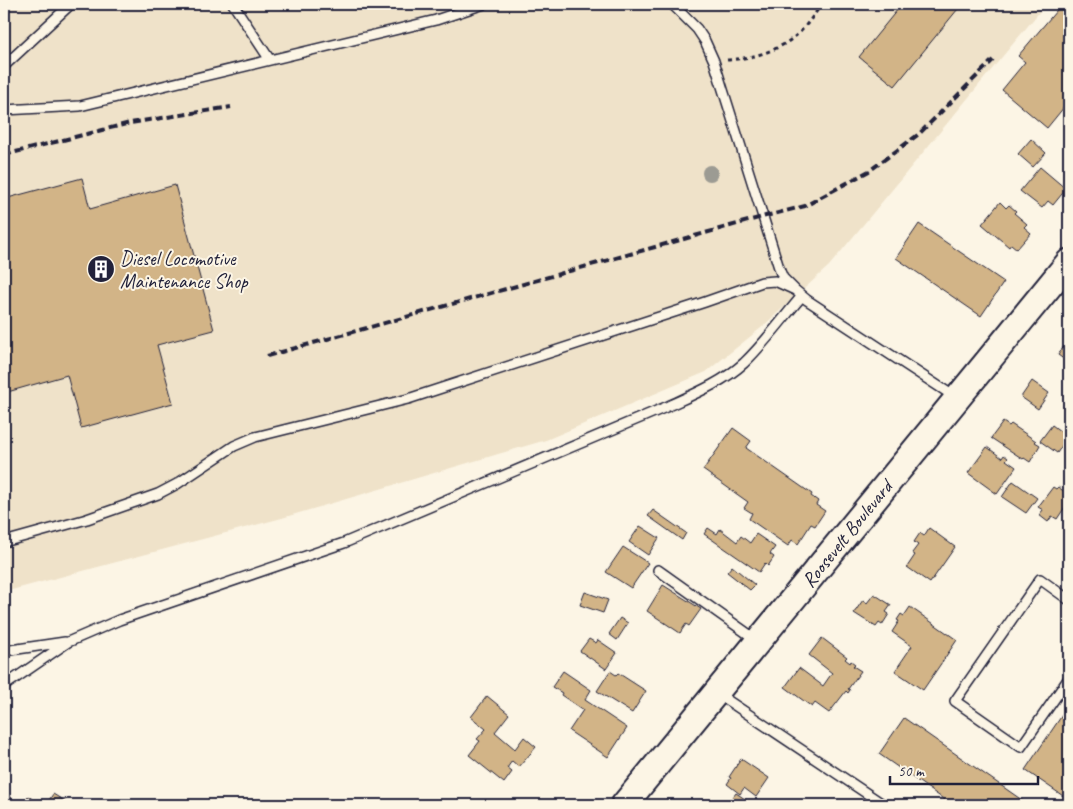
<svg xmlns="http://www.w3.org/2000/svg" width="1073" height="809" viewBox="0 0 1073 809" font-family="Caveat,sans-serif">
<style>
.built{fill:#efe2c9}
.building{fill:#d2b487;stroke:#22223b}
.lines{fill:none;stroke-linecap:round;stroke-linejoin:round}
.service-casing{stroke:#22223b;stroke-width:12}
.secondary-casing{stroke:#22223b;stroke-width:29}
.path{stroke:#22223b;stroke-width:3;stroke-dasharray:4 4;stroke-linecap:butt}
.service{stroke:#fcf5e5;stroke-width:9}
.secondary{stroke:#fcf5e5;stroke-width:25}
.rail{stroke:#22223b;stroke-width:4;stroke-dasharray:8 4;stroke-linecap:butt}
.tree{fill:#9c9b93}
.labels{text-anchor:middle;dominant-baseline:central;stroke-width:4;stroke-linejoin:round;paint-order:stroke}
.poi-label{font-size:20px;fill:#22223b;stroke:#fcf5e5;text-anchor:start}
.street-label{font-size:20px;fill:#22223b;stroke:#fcf5e5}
</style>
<rect width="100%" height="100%" fill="#fcf5e5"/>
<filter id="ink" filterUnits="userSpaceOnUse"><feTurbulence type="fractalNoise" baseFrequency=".02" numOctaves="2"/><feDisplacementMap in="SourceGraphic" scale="10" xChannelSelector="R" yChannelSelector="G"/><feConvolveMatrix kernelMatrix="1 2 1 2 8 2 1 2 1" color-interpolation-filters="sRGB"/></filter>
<g filter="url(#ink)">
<path class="built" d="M4,4h1042l-217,262 -68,62 -55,44 -160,68 -264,78 -278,74z"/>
<path class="building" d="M902,4h60l-67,82 -36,-29z
M1062,4h7v97l-22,27 -45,-38 23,-28 -7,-6z
M1031,139l15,14 -13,14 -15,-13z
M1040,167l26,22 -13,16 -5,-4 -6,7 -22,-17z
M82,178l8,31 85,-24 39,145 -57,15 16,58 -92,25 -14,-53 -63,18v-194z
M1000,202l6,6 3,-3 7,6 -2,2 13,11 -3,3 7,6 -14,16 -6,-5 -2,3 -27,-23z
M919,224l85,58 -23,34 -85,-58z
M1069,339v24l-11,-8z
M1032,381l17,12 -11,16 -17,-12z
M1003,422l6,4 2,-2 25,17 -1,1 5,3 -10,17 -6,-4 -1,1 -32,-21z
M1052,425l16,12 -11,16 -17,-12z
M733,428l18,13 -5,7 66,46 -1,2 7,5 -2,4 9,6 -10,15 -4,-2 -13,20 -6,-4 -4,6 -39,-27 3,-6 -8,-5 4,-6 -45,-32z
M987,447l15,11 2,-3 4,3 -2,2 10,7 -19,27 -29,-21z
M1013,481l24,17 -11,15 -24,-16z
M1053,487l3,2 2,-2 11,8v6l-12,18 -5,-3 -4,6 -9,-7 4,-5 -5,-3z
M653,510l33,23 -4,7 -34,-24z
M640,526l19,12 -11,17 -19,-13z
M708,528l9,6 3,-5 17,13 4,-6 9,7 6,-9 19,13 -5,7 4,3 -6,9 -3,-3 -6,9 -55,-38z
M929,528l26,19 -25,36 -23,-16 8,-12 -3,-2 6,-8 -4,-3 6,-9 4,3z
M623,547l25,16 -17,25 -25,-16z
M732,566l23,19 -5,5 -23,-18z
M663,585l38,24 -12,17 -3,-2 -6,9 -33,-22z
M585,592l23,8 -5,13 -23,-8z
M874,594l17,11 -5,7 3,2 -7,11 -3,-2 -3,4 -22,-14 9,-13 4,3z
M910,607l47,33 -34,50 -28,-19 17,-25 -20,-14 7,-11 -2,-1 4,-6 3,2z
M620,618l8,5 -11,17 -8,-6z
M822,638l25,19 -2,2 5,4 1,-2 4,3 -2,2 8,5 -13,18 2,1 -2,3 -2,-2 -17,22 -14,-10 -3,4 -27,-20 14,-19 24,18 9,-13 -23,-18z
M589,639l7,4 2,-3 19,13 -11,16 -26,-18z
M563,671l28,19 -6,10 42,28 -19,29 -39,-26 14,-21 -22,-15 1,-2 -10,-6z
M610,671l6,4 2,-2 28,18 -14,22 -35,-22z
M487,696l22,18 -14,18 20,17 9,-12 12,10 -17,20 -7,-6 -5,7 5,4 -8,11 -35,-28 11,-14 -3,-2 9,-10 -15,-12z
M1069,705v95l-44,-30z
M904,718l125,87h-77l-73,-51z
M741,759l28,19 -13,19 -12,-9 -4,6 -13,-10 4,-6 -2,-1z
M4,792l8,6 -5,7h-3z
M736,793l18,12h-27z
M53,794l18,11h-25z
M28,796l13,9h-19z"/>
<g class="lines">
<g class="service-casing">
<path id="service" d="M233,4l37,56
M672,4l25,25 8,12 9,20 66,210 3,7 12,12 12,10 148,97
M4,66l67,-62
M4,110l76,-4 356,-86 48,-16
M4,542l83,-23 71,-25 19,-10 57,-38 21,-9 153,-38 297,-97 57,-20 13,-1 20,9
M658,570l100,71
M1069,600l-29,-21 -85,122 66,46 48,-69
M4,651l61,-9
M4,686l64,-44 51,-22 225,-77 322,-136c26,-12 56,-24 78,-44 21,-20 39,-45 58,-67
M718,694l166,111"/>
</g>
<g class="secondary-casing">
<path id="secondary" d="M624,805l445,-543"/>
</g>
<path class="path" d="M727,60c27,-2 53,-9 73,-28 8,-8 15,-19 22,-28"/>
<use href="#service" class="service"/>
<use href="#secondary" class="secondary"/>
<path class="rail" d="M4,155l126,-32 101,-16
M267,356l495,-139 43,-11 64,-35 50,-37 74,-74"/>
</g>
<circle class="tree" cx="710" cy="173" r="8"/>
</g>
<defs>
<g id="building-disc" transform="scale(1.4375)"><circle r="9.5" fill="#22223b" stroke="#fcf5e5"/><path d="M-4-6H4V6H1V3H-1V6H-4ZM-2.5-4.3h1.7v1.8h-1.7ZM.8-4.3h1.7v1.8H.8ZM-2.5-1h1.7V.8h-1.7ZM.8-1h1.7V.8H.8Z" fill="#fff"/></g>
</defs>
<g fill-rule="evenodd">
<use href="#building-disc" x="101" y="269"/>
</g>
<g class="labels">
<g class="poi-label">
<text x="120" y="258">Diesel Locomotive<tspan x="120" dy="23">Maintenance Shop</tspan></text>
</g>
<g class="street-label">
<text transform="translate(847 534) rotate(-51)">Roosevelt Boulevard</text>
</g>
</g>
<rect width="1073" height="809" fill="none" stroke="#fcf5e5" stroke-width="20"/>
<rect x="10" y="10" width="1053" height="789" fill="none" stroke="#22223b" stroke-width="2" filter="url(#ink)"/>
<path d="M890 776v8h148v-8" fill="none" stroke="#22223b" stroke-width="2.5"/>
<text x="898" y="776" font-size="15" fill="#22223b" stroke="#fcf5e5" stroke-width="4" paint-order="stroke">50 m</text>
</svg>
